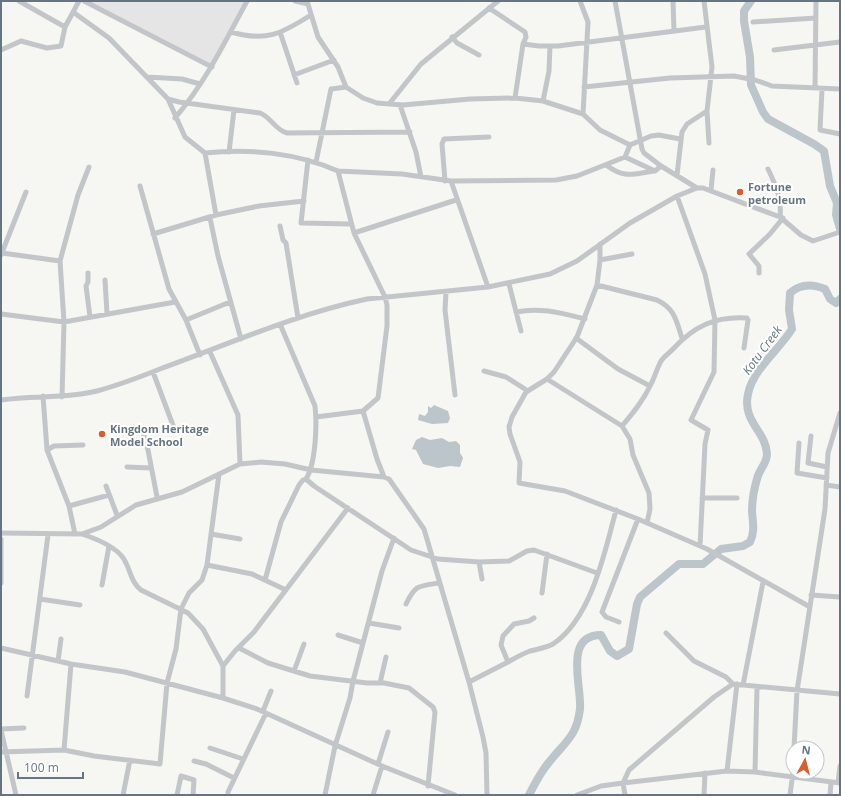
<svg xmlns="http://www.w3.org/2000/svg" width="841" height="796" viewBox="0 0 841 796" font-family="'Open Sans',sans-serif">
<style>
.built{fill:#e4e5e4}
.water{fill:#bcc5ca}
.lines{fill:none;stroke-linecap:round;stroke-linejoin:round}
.river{stroke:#bcc5ca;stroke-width:8}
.minor{stroke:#c2c6c9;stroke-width:5}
.poi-dot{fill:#db5c2e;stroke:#fff;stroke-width:1.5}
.labels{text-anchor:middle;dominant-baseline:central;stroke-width:4;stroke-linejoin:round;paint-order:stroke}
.poi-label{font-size:11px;font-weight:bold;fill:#677583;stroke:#fff;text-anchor:start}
.water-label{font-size:12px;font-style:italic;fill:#63777f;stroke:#fff}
</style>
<rect width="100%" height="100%" fill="#f6f6f3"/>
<path class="built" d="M89,1h155l-32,63z"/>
<path class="water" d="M434,405l14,6 2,7 -2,5 -16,1 -14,-4 1,-6 6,2 3,-4v-6l3,2z
M422,437l8,3 12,-2 7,4 7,-1 4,4v8l3,5 -3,9 -10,-1 -12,2 -15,-4 -7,-14 -4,-1 4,-9z"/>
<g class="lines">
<path class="river" d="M751,1l-7,10v10l6,36 1,28 12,27 5,7 46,25 10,7 6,35 7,17 -1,12 4,14
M529,795c6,-12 12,-24 21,-34 15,-19 27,-25 30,-52 2,-22 -17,-74 21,-74l9,16 7,5 12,-7 8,-45 3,-7 39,-33h24l18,-15 22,-3 7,-4c5,-10 3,-19 2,-30 0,-10 2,-23 5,-33 2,-10 10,-15 10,-25 -1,-23 -25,-32 -19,-60 5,-25 31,-44 44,-65l-3,-19 1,-17c11,-10 23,-9 35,-4l5,10 6,4 4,-4"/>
<path class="minor" d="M19,1l46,26
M84,1l128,66
M295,1l13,3
M307,1l11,36 20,30 8,20 17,11 14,5 26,2 67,-6 45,-1 28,3 40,13 17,16 30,15
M580,1l8,21 -5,92
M615,1l27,148 2,4 17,13
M673,1l1,30
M704,1l8,66 -5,44 2,32
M489,8l36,24 1,5 -3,7 16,2h19l148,-19
M73,12l36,26 59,61 17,38 20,16 11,62
M753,22l63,-4
M231,32c35,10 50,2 80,-17
M280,32l17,51
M452,37l5,6 22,12
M1,50l20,-9 26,7 14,-2 4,-19 14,-26
M774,50l66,-8
M294,75l40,-15
M147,77l35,2 18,5
M584,87l86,-9 64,-2 21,4 17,6 68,3
M815,88l1,-87
M822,89l-2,41 20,4
M515,98l8,-54
M168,99l11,3 81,11c11,4 15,17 27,20l123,-1
M543,101l6,-30 1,-25
M389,104l32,-40 77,-63
M400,105l16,47 5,25
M175,118c30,-35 50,-76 72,-117
M229,152l5,-42
M205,153c44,-5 92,0 133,18l16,62 31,64 2,8v21l-9,72 -15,13 -47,6
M625,157l30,14 6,-5 36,22
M308,160l-7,63 49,1
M316,162l15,-73 15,-2
M606,165c19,14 26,9 48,6
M768,169c8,17 14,29 12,48
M338,171l64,3 49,7 105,-1 21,-4 48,-19 5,-12 21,-9 8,-1 21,4
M677,175l5,-43 5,-8 20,-13
M445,181l-3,-37 2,-5 45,-2
M451,181l37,106
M140,186l29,103 17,31 14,35
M711,190l2,-20
M677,196l28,78 10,46 -1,52 -23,48 17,10 -3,14 -5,102
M210,218l8,38 23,83
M280,226l3,14 3,3 12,75
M354,233l102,-33
M153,234l63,-19 43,-9 45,-5
M600,244v16l-3,25 -20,52 -23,35 -7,7 -21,13 -14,25 -3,10 1,7 10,28 -1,21 46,8 73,28 69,30 103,58
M2,253l58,8
M1,255l25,-63
M600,260l32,-6
M88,273v9l-2,4 4,31
M759,273v-7l-10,-12 21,-20 13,-16
M105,280l2,34
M509,284l12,47
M597,285l60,15c18,9 19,20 25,38
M446,292l-1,18 10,85
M516,312c24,-5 45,1 69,7
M1,314l63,8 111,-20
M186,320l44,-18
M280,324l35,82c2,18 1,57 -9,73l8,7 97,64 27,9 41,3 30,-1 18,-10 7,-1 63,23
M576,338l42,31 32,17
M210,352l28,63 2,49
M484,371l22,6 22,14
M153,372l21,56
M547,379l75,47 8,13 3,16 16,38 1,16 -3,14
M43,396l4,54 22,56 6,28
M62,397l2,-75 -4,-61 18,-66 11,-28
M1,400c32,-5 65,-1 96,-9 22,-6 43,-14 63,-22 69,-25 136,-55 207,-70l121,-12 62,-13 27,-13 53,-38 47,-27 20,-8h6l77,29 21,18 12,6 27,-9
M363,411l14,48 7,18
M622,426c11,-13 21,-25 28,-40 4,-7 6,-15 10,-23 2,-5 8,-9 12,-13 22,-24 43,-34 75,-32l1,2 -4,28
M143,433l5,17 9,47
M811,436l-3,27 19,4
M799,443l-2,30 30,5
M47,450l7,-4 29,-1
M127,467l24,1
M826,485l14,2
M106,486l11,29
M702,498h35
M69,506l40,-11
M1,533l81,1 19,-7 35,-22 46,-13 58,-28 21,-2 24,2 26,6 73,7 5,2 35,50 45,153 14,55 3,16 1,42
M82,534c15,5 38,14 44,29 5,10 6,20 15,27l47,23 15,16 20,37v32
M211,534l29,5
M1,539v44
M479,562l3,17
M207,565l45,9 34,16
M265,580l16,-58 18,-37 4,-5 3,-1
M102,585l7,-39
M542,593l5,-39
M811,595l29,2
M40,599l40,6
M406,604c9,-19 12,-18 33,-21
M619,622l-13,-5 -4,-5 36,-93
M369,623l30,5
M666,633l28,28 32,16 7,7 107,10
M338,635l25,8
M1,648l70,16 54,8 98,26 34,11 125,57 73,29
M239,648l29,15 42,13 57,7h17l25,5 24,19 2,5 -7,74
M58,661l3,-22
M508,662c7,-4 14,-8 22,-11 8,-2 16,-3 23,-7 38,-25 52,-92 63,-134
M223,666l12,-15 19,-19 94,-124
M294,671l10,-27
M469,682l39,-20 -7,-17 2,-9 11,-12 15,-3 5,-3
M380,683l6,-26
M743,685l20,-103
M27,696l21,-161
M263,711l8,-20
M1,729l23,-1
M1,730l15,65
M210,748l33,11
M794,748l3,-57 28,-182 3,-56 12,-40
M64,750l7,-86
M1,752l63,-2 30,6 66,8 7,-81 9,-34 5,-40 8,-16 13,-13 5,-15 12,-91
M194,761l12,3 28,14
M378,764l10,-32
M727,771l10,-87
M755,772l2,-85
M838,783l2,-17
M228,792l38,-79
M123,795l7,-35
M177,795l4,-19 13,4 -1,15
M325,795l10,-49 15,-48 3,-17 29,-110 12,-33
M373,795l9,-29
M577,795l24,-9 22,-3 104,-12 28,1 85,11
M625,795l-2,-12 6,-13 85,-73 19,-13
M704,795l1,-22
M790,795l3,-23
M830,795l1,-13"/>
</g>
<g class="poi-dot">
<circle cx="740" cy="192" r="4"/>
<circle cx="102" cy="434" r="4"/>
</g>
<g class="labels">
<g class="poi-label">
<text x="748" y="186">Fortune<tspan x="748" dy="13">petroleum</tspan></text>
<text x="110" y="428">Kingdom Heritage<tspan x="110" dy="13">Model School</tspan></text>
</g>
<g class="water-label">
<text transform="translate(762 350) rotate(-54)">Kotu Creek</text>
</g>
</g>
<rect width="841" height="796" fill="none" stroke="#677583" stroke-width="4"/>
<g transform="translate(805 760) rotate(7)"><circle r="19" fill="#ffffff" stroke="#c2c8cd"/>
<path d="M0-3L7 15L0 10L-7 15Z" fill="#db5c2e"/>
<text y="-6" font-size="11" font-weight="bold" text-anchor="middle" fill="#677583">N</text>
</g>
<path d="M18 772v6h65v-6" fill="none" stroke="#677583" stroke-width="2"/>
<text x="24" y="772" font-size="12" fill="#677583" stroke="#ffffff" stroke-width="3" paint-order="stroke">100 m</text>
</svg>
